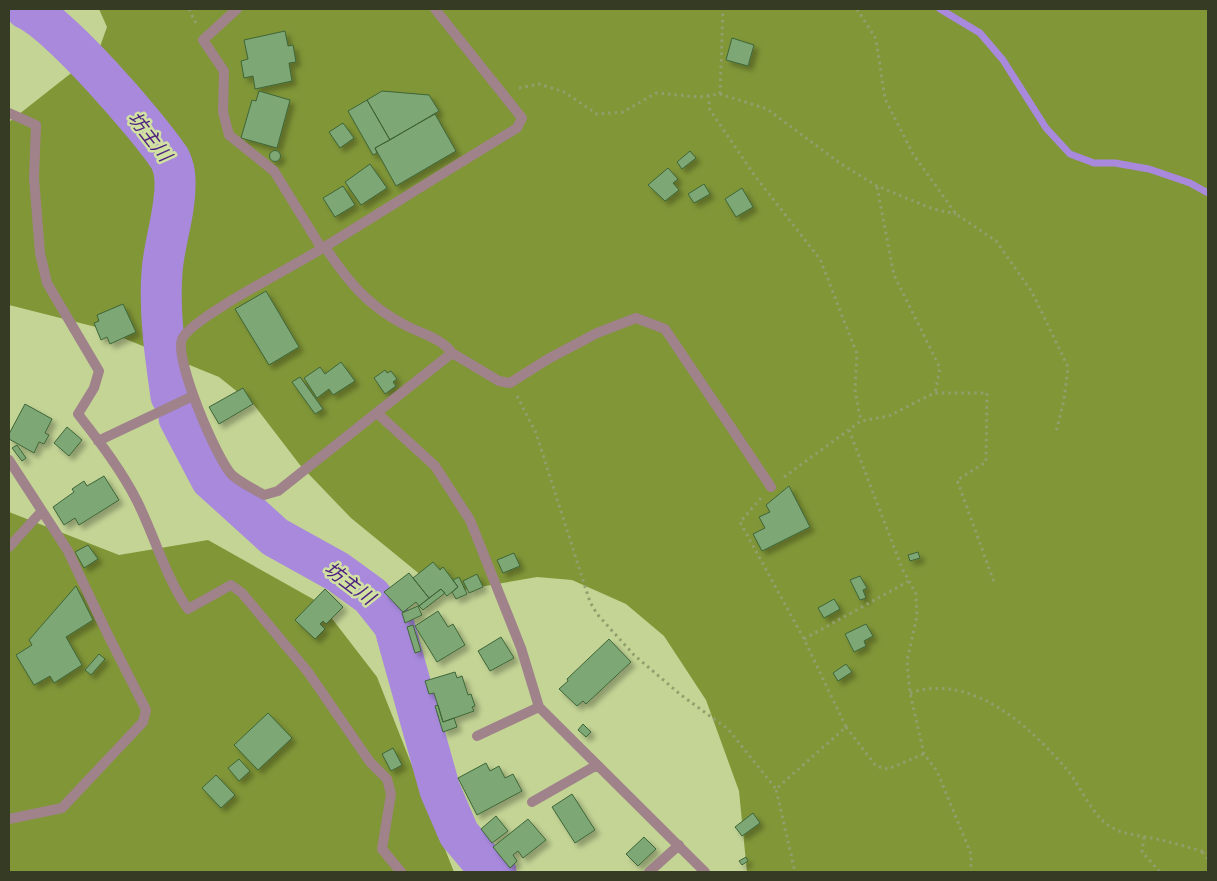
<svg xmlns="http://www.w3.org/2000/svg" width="1217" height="881" viewBox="0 0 1217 881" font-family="Spectral,'Noto Sans JP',serif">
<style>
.forest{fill:#819637}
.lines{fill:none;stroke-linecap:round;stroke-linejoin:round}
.stream{stroke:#a889dc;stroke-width:7}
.river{stroke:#a889dc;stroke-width:41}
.building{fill:#7da775;stroke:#3e6537;filter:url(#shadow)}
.path{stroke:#929f6d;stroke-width:3;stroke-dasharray:2.5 4;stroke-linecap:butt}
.street{stroke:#a0828a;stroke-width:10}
.labels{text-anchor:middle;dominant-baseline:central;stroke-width:5;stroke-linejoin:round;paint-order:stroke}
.water-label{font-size:19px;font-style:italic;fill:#4d1f80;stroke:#d0e1a2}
</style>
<defs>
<filter id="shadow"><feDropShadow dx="4.5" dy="4.5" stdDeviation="2.5" flood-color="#0004"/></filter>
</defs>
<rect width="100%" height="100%" fill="#c3d495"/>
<path class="forest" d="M99,9h1109v863h-461l-8,-81 -33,-91 -42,-64 -38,-32 -54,-24 -35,-3 -80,14 -24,-6 -82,-67 -51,-53 -46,-60 -35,-28 -123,-50 -87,-22v-183l89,-70 9,-25z
M9,512l110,43 89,-15 112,63 57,74 77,195h-445z"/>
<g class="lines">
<path class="stream" d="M940,9l40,24 23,27 43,68 24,26 24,9h21l34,6 41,14 18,10"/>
<path class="river" d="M26,9c33,14 123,118 144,150 3,6 5,16 5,22 1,31 -11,61 -13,91 -3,42 3,82 9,124
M179,418l32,61 64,58 63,35 33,24 23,29 46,165 19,44 22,26 15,12"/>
</g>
<path class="building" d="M285,31l3,15 5,-1 3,17 -7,1 3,18 -37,8 -2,-13 -9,2 -3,-17 7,-2 -4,-19z
M732,38l22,7 -6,21 -22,-6z
M259,91l31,9 -13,48 -36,-10 11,-38 4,1z
M382,91l47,4 10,16 -49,29 -23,-40z
M367,100l23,40 -15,8 2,5 -4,2 -25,-44z
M435,114l21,37 -60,35 -21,-38z
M343,123l11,15 -14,10 -11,-16z
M269.5 156a5.5 5.5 0 1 1 11 0a5.5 5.5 0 1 1-11 0Z
M690,151l6,7 -14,11 -5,-7z
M370,164l17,24 -26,17 -16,-23z
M668,168l10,11 -5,4 6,7 -14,11 -17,-16z
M704,184l6,10 -16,9 -6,-9z
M343,186l12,19 -20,12 -12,-19z
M742,188l11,19 -17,10 -11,-18z
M266,291l33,56 -30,18 -34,-56z
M123,304l13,28 -26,12 -3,-7 -6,3 -7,-17 5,-2 -2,-6z
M341,362l14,19 -22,14 -4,-6 -12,9 -13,-20 16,-11 5,7z
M385,370l2,3 4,-2 6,8 -4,3 3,4 -11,8 -11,-16z
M300,377l23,32 -8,5 -23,-32z
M243,388l10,16 -34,20 -10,-17z
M25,404l27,15 -7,14 4,2 -5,9 -5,-2 -5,11 -25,-14v-5z
M67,427l15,13 -13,16 -15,-13z
M17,445l9,13 -4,3 -10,-13z
M104,476l15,24 -40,25 -4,-7 -11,7 -11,-18 21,-15 -2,-3 12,-8 3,5z
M789,486l21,41 -48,24 -9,-17 12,-6 -6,-11 11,-5 -4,-7z
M88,545l10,14 -14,9 -9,-16z
M918,552l2,6 -10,3 -2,-6z
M514,553l6,13 -17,7 -6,-13z
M433,562l7,8 3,-3 15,20 -11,9 -6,-7 -12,9 -16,-20z
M409,573l20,25 -10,8 -3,-4 -13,10 -19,-20z
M477,574l6,13 -14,6 -6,-12z
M860,576l7,12 -4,2 3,8 -6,2 -10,-20z
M459,577l8,17 -11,5 -4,-7 6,-5 -5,-7z
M76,586l17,34 -27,17 16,28 -28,18 -4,-7 -16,9 -18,-30 16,-10 -3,-5z
M325,589l18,18 -17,17 -3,-3 -3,3 5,5 -10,10 -20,-19z
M441,589l4,4 -22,17 -4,-4z
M834,599l6,10 -16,9 -6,-10z
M418,606l4,9 -17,8 -3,-10z
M438,611l10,16 5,-3 12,21 -28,17 -22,-36z
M866,624l7,12 -9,5 2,5 -12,6 -9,-18z
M413,625l8,26 -6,2 -8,-26z
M501,637l13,21 -24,13 -12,-20z
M609,639l22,23 -45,42 -3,-3 -6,5 -18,-17 9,-8 -1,-2z
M99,654l6,5 -14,16 -6,-5z
M846,664l6,8 -14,9 -5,-8z
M455,672l2,6 5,-2 6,19 3,-1 4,12 -3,1 2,4 -31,11 -9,-29 -5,1 -4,-13z
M438,705l5,17 11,-4 3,9 -14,5 -8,-26z
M268,713l24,25 -34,32 -24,-25z
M583,724l8,8 -5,5 -8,-7z
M393,748l9,17 -11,6 -9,-17z
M239,759l11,12 -11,10 -11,-13z
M486,763l4,8 9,-5 6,12 8,-4 9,17 -45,24 -19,-37z
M216,775l19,20 -14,13 -19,-20z
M572,794l23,36 -20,13 -23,-36z
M753,813l7,10 -18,13 -7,-9z
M496,816l12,15 -16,12 -11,-14z
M528,819l18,21 -23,18 -5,-7 -5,4 4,6 -7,7 -17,-21z
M644,837l12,12 -18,17 -12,-12z
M746,857l2,4 -6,4 -3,-4z"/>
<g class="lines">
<path class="path" d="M189,9l8,16
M857,9l19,30 9,60 28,55 43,60 40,27 36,51 36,75 -4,33 -8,32
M519,88l20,-4 25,8 33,22 26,-2 33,-19 43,4 21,-3 47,15 74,55 36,22 56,23 23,5
M720,94l3,-85
M708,95l2,15 45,66 65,83 37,95 -2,37 6,30
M877,187l17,88 46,93 -5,25
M517,396l19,37 54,169 7,12 37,41 47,40 47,34 48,60
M849,430l53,138 14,26 1,22 -10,45 3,32 14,61 13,17 34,83v18
M784,477l77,-56 28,-5 45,-23h53l-1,69 -29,18 38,105
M761,498l-21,24 64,117 42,88 -70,62 19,83
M804,639l105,-58
M910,693c62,-21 121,34 158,78 12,15 21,37 35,50 15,14 35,14 54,18 17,4 34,9 51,14
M846,727l30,39 12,3 36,-15
M1144,837l-2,15 18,20
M1202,852l6,7"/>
<path class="street" d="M237,9l-34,31 21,31 -1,41 6,23 45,36 48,78
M435,9l87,109 -5,10c-66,40 -131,81 -196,121 -25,16 -130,69 -139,90 -8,20 35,121 50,136 9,8 22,14 32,20l14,-4 174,-138 47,28 11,2 38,-24 49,-26 39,-15 29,11 106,158
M9,113l27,12 -2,53 6,75 7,30 52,88 -5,17 -16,26c21,27 44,57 59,87 18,36 28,75 51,108l43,-24 11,8 66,79 62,90 17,17 4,15 -9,55 19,23
M325,247c22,33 42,58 78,77 16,9 39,14 49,29
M378,414l57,52 35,54 51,128 18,59 166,165
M98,441l95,-45
M9,460l59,91 40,84 38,75 -3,12 -81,86 -53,11
M9,547l32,-35
M477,736l62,-29
M532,802l65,-37
M649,872l30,-27"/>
</g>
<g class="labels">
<g class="water-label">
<text transform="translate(149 137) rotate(52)">坊主川</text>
<text transform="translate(349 584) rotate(37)">坊主川</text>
</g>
</g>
<rect width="1217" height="881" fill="none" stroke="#363c23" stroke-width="20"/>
</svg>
